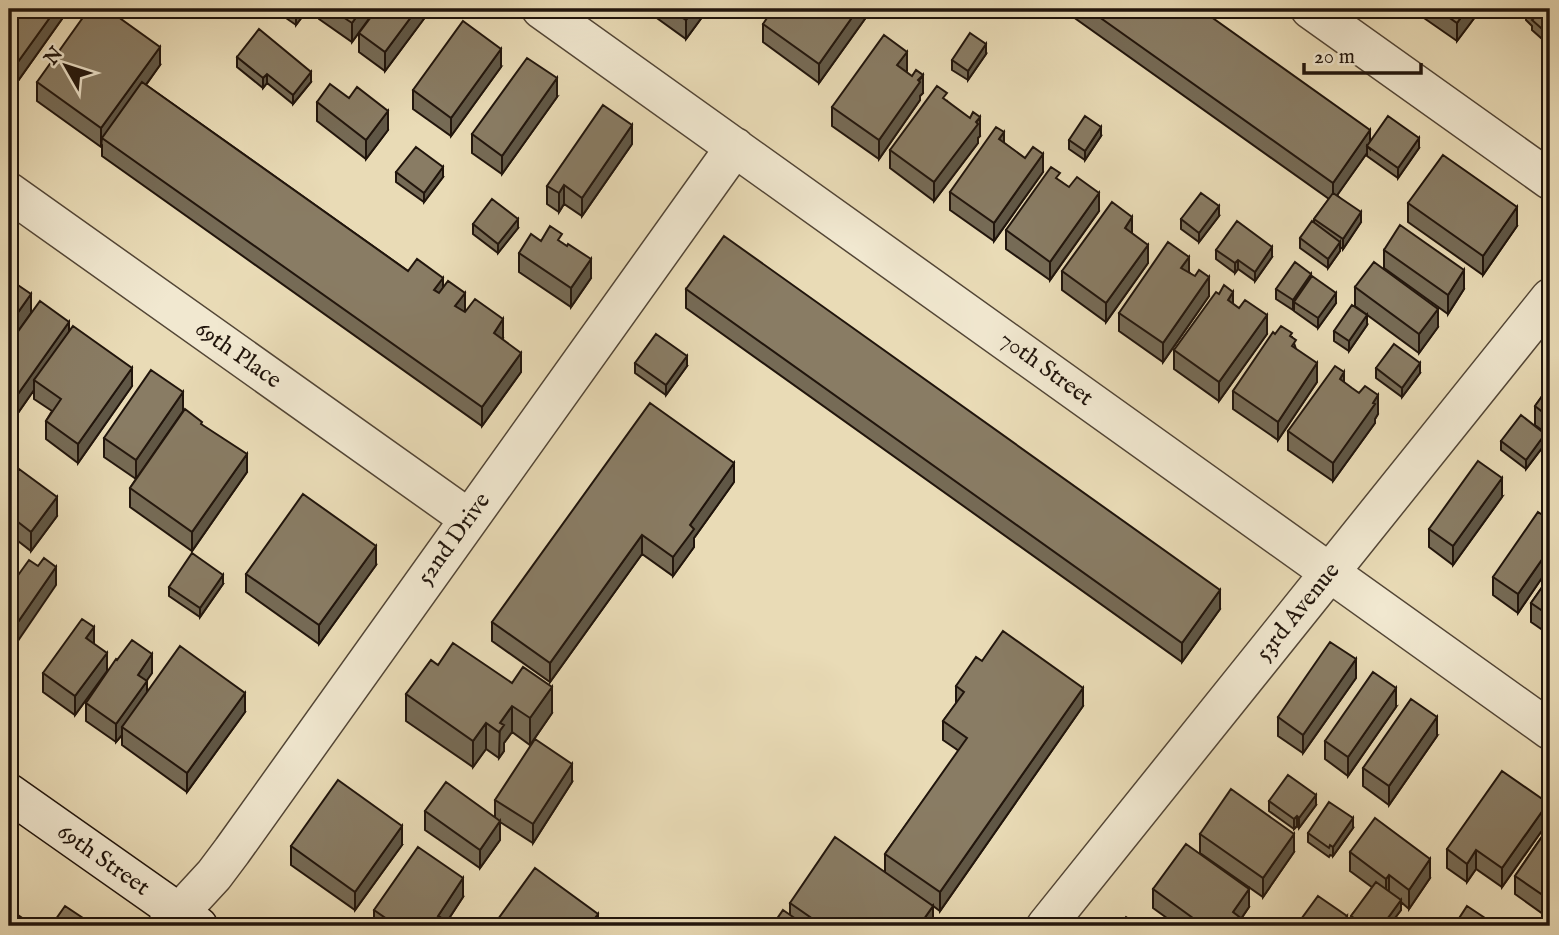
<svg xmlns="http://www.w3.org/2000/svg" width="1559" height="935" viewBox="0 0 1559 935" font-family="'IM FELL English',serif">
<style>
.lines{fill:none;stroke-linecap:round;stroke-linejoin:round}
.street-casing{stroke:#534636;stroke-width:41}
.secondary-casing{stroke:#21150c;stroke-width:41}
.street{stroke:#f1e8d0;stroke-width:38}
.secondary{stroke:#f1e8d0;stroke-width:38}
.wall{fill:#766b56;stroke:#21150c;stroke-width:2}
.shaded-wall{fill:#605746;stroke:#21150c;stroke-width:2}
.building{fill:#897c64;stroke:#21150c;stroke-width:2}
.labels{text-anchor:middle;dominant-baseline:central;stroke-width:5;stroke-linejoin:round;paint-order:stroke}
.street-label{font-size:24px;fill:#21150c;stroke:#f1e8d0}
</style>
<rect width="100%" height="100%" fill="#e9dbb6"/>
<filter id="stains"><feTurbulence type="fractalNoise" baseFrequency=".00286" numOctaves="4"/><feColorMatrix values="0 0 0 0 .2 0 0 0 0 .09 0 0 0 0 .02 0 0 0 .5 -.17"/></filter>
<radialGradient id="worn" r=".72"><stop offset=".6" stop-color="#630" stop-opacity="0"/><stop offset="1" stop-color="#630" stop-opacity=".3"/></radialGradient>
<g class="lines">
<g class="street-casing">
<path id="street" d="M541,9l1009,721
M1310,9l240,171
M9,192l459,326
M167,926l47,-51 18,-24 503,-704
M1046,926l504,-628"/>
</g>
<g class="secondary-casing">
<path id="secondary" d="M9,793l189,133"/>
</g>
<use href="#street" class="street"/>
<use href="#secondary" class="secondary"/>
</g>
<path class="wall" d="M9,9h60l-54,76 -6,-5z
M273,9h35l-12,16z
M319,9h57l-24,33 -33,-23z
M426,9v7l-41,55 -26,-19v-19z
M654,9h54l-22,30 -32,-23z
M867,9v7l-48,67 -56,-41v-18z
M1062,9h138l170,132 49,7 -21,30 -31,-22v-3l-30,42 24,27 -18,27 -3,-2v4l-12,17 -28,-20v-10l14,-16v-3l15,-20z
M1411,9h70l-24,32z
M1550,9v37l-18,-16v-4l-6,-6v-9z
M986,54l-18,26 -16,-10v-10z
M237,57l74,25 -18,22 -26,-21 -4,5 -26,-21z
M160,65l-14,20 262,186 35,17 22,24 38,26 -1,1 19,33 -39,54 -380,-270v-10l-1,1 -64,-46v-19z
M501,67l-50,69 -38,-27v-19z
M907,71l-1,1 17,21 -3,3v4l-41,59 -47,-33v-19z
M557,97l-55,77 -30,-21v-19z
M349,98l39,32 -22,29 -49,-38v-19z
M947,101l33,35 -2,2v5l-44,58 -44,-33v-18z
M1101,136l-16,24 -16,-11v-9z
M1004,143l39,29 -49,69 -44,-31v-18z
M632,144l-50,72 -18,-12 -5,8 -12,-8v-18z
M396,172l47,5 -19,25 -28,-20z
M1060,181l39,30 -49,69 -44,-31v-19z
M1408,203l109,23 -34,49 -75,-53z
M1219,216l-20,26 -18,-13v-10z
M473,224l45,4 -20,25 -25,-19z
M1132,234l16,29 -42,59 -44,-32v-19z
M541,241l21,2 29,35 -20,29 -52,-35v-19z
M1216,250l56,7 -17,24 -17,-12 -3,4 -19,-14z
M1384,250l80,39 -16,25 -64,-46z
M1189,272l20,24 -46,66 -44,-31v-18z
M1311,278l25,25 -18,25 -24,-17v-3l-1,2 -17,-11v-10z
M1355,287l83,40 -19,26 -64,-47z
M686,289l534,320 -38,53 -496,-354z
M1233,304l34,30 -48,67 -45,-32v-19z
M1367,325l-18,26 -15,-10v-10z
M69,331l63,55 -54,77 -32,-24v-18l6,-10 -18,-12v-9l-21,30 -4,-3v-73z
M1275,334l17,3 4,12 21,33 -39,58 -45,-31v-18z
M635,363l52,3 -21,29 -31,-22z
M1376,368l44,5 -18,24 -26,-19z
M1344,383l34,31 -3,5v4l-42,58 -45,-31v-19z
M1550,385v51l-15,-11v-19z
M183,411l-46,66 65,-52 45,47 -55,79 -62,-44v-19l6,-9 -32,-22v-19z
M1501,441l44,3 -19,25 -25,-19z
M734,482l-40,56v9l-21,29 -31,-22 -92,128 -58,-41v-19z
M9,483l48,33 -26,35 -22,-17z
M1502,497l-49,68 -24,-18v-18z
M1550,520v46l-32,47 -25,-18v-18z
M376,565l-57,79 -73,-52v-18z
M1550,576v59l-19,-13v-19z
M223,584l-23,33 -31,-21v-9z
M982,661l101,45 -143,205 -7,-5v19l-1,1h-160l18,-11v-12l95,-31v-18l74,-103 -16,-11v-19l13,-17v-18z
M438,665l114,48 -22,32 -18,-13 -8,11v8l-5,7 -13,-9 -13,18 -67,-46v-27z
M107,671l-32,44 -32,-23v-19z
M152,673l-6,8 1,11 98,20 -58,80 -65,-47v-10l-6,7 -30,-21v-18z
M1356,678l-53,75 -25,-17v-19z
M1396,707l-48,69 -23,-17v-18z
M1437,736l-48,69 -26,-19v-18z
M572,782l-39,61 -33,-21v18l-20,28 -55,-38v-19l70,6v-17z
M1269,801l47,4 -17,23 -2,-2 -3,3 -25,-18z
M1548,822l-46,65 -26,-18 -9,13 -20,-14v-19z
M1550,825v94l-35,-25v-18z
M1353,828l-20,28 -3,-1 -1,2 -21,-15v-9z
M1200,834l94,18 -31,45 -63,-44z
M402,845l-47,65 -64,-45v-19z
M1350,852l80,26 -21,31 -8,-7v8l-12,16h-38v-10l22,-28 -23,-17z
M1153,889l96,18 -8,12 10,7h-73l-25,-18z
M463,897l-19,29h-70v-16z"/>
<path class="shaded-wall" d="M56,9h13l-54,76v-19z
M296,9h12l-12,16z
M362,9h14l-24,33v-19z
M417,9h9v7l-41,55v-19z
M694,9h14l-22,30v-19z
M858,9h9v7l-48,67v-19z
M1467,9h14l-24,32v-18z
M986,44v10l-18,26v-9z
M160,47v18l-54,75 -4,-2 -1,9v-19z
M501,49v18l-50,69v-18z
M907,52v19l-10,13v-19z
M311,72v10l-18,22v-9z
M267,74v9l-4,5v-10z
M923,75v18l-3,3v4l-41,59v-19z
M557,78v19l-55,77v-18z
M388,111v19l-22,29v-19z
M980,117v19l-2,2v5l-44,58v-19z
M632,125v19l-50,72v-18z
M1101,127v9l-16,24v-9z
M1370,130v19l-3,-3v7l-34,48v-18z
M1004,132v18l-5,-11z
M1419,138v10l-21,30v-10z
M1043,154v18l-49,69v-18z
M443,167v10l-19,25v-9z
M564,185v19l-5,8v-19z
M1099,193v18l-49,69v-18z
M1219,206v10l-20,26v-9z
M1517,207v19l-34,49v-19z
M1361,212v10l-18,27v-10z
M1132,217v18l-7,-7z
M518,219v9l-20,25v-9z
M1340,242v9l-12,17v-9z
M1148,245v18l-42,59v-19z
M1272,247v10l-17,24v-9z
M1189,257v18l-8,-7z
M591,259v19l-20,29v-19z
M1238,260v9l-3,4v-10z
M1464,270v19l-16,25v-19z
M1311,274v9l-17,19v6l-1,2v-10z
M1209,277v19l-46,66v-19z
M443,278v18l-9,-6z
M1233,292v19l-5,-11z
M465,293v19l-10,13v-19z
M1336,293v10l-18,25v-10z
M31,294v19l-22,31v-19z
M1438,309v18l-19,26v-19z
M1267,315v19l-48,67v-19z
M1367,315v10l-18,26v-10z
M503,319v19l-9,14v-19z
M69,322v18l-35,40v10l-21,30v-19z
M521,353v19l-39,54v-19z
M687,356v10l-21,29v-10z
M1317,363v19l-39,58v-18z
M1420,363v10l-18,24v-9z
M132,368v18l-54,77v-19z
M1344,372v19l-4,-12z
M183,392v19l-47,68v-19z
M1378,395v19l-3,5v4l-42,58v-18z
M1545,434v10l-19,25v-9z
M247,454v18l-55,79v-19z
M734,463v19l-40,56v9l-21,29v-19l17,-32z
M1502,478v19l-49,68v-19z
M57,497v19l-26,35v-19z
M642,535v19l-92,128v-19z
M376,546v19l-57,79v-19z
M1550,548v18l-32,47v-19z
M56,567v18l-47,69v-19z
M223,575v9l-23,33v-9z
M1220,590v19l-38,53v-19z
M94,627v19l-8,-8z
M107,653v18l-32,44v-19z
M152,654v19l-14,20v-18z
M1356,659v19l-53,75v-18z
M147,681v19l-25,27v8l-6,7v-18z
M552,687v26l-22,32v-27z
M1083,688v18l-143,205v-19z
M1396,688v19l-48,69v-19z
M245,693v19l-58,80v-19z
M512,706v26l-8,11v8l-5,7 1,-35z
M1437,717v19l-48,69v-19z
M486,723v26l-13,18v-26z
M572,764v18l-39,61v-19z
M1316,795v10l-17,23v-10z
M1548,803v19l-46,65v-19z
M1297,816v10l-3,3v-10z
M1353,818v10l-20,28v-9z
M500,821v19l-20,28v-18z
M402,826v19l-47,65v-18z
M1294,834v18l-31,45v-19z
M1476,850v19l-9,13v-18z
M1430,859v19l-21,31v-19z
M1389,875v18l-3,4v-18z
M463,878v19l-19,29h-11l5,-10z
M1249,889v18l-13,19 -3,-14z
M1401,900v10l-12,16h-7z
M933,906v19l-1,1h-13z
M598,914v12h-9z
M1347,916l-1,10h-7z"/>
<path class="building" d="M9,9h47l-41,57 -6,-4z
M89,9h18l53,38 -59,81 -64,-46z
M331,9h31l-10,14z
M377,9h40l-32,43 -26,-19z
M670,9h24l-8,11z
M773,9h85l-39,55 -56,-40z
M1088,9h112l170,121 -37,53z
M1437,9h30l-10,14z
M1527,9h23v27l-18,-16 2,-2 -8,-7z
M463,21l38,28 -50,69 -38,-28z
M259,29l52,43 -18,23 -26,-21 -4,4 -26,-21z
M970,33l16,11 -18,27 -16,-11z
M884,35l23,17 -10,13 15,11 4,-6 7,5 -5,5 2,2 -41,58 -47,-33z
M527,58l30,20 -55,78 -30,-22z
M142,82l266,189 9,-12 26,19 -9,12 5,3 9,-12 17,12 -10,13 10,6 10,-13 28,20 -9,14 27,20 -39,54 -380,-269z
M330,84l19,14 8,-11 31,24 -22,29 -49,-38z
M937,86l10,7 -4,5 27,20 3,-6 7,5 -4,5 2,2 -44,58 -44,-32z
M603,105l29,20 -50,73 -18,-13 -5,8 -12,-7z
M1085,116l16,11 -16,24 -16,-11z
M1388,116l31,22 -21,30 -31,-22z
M996,127l8,5 -5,7 26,19 8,-11 10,7 -49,69 -44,-31z
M416,147l27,20 -19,26 -28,-21z
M1443,155l74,52 -34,49 -75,-53z
M1051,167l9,6 -4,5 13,9 8,-10 22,16 -49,69 -44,-32z
M1201,193l18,13 -20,27 -18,-14z
M1333,193l28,19 -18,27 -29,-20z
M492,199l26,20 -20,25 -25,-20z
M1112,202l20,15 -7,11 23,17 -42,58 -44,-32z
M1237,221l35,26 -17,25 -17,-12 -3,3 -19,-13z
M1312,221l28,21 -12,17 -28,-21z
M1400,225l64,45 -16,25 -64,-45z
M550,226l12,8 -4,6 9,6 1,-2 23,15 -20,29 -52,-35 12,-19 10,7z
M724,236l496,354 -38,53 -496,-354z
M1168,242l21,15 -8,11 14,8 4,-6 10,7 -46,66 -44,-30z
M1295,262l16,12 -18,26 -17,-11z
M1374,262l64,47 -19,25 -64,-47z
M1312,276l24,17 -18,25 -24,-16z
M9,279l22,15 -22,31z
M1224,285l9,7 -5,8 11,8 6,-8 22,15 -48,67 -45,-32 42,-58 3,2z
M40,301l29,21 -56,79 -4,-3v-54z
M1352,305l15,10 -18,26 -15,-10z
M73,326l59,42 -54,76 -32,-23 15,-22 -27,-19z
M1281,326l11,7 -2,3 6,4 -4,6 25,17 -39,59 -45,-31 40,-59 2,2z
M656,334l31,22 -21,29 -31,-22z
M1394,344l26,19 -18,25 -26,-20z
M1335,366l9,6 -4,7 12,9 7,5 6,-7 13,9 -5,8 2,1 -42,59 -45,-32z
M151,370l32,22 -47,68 -32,-22z
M1550,385v33l-15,-12z
M650,403l84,60 -44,62 4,4 -21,28 -31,-22 -92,128 -58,-41z
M185,409l17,13 -1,2 46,30 -55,78 -62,-44z
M1521,415l24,19 -19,26 -25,-19z
M1478,461l24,17 -49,68 -24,-17z
M19,469l38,28 -26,35 -22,-17v-32z
M303,494l73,52 -57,79 -73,-51z
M1538,512l12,8v28l-32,46 -25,-17z
M192,553l31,22 -23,33 -31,-21z
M44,558l12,9 -47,68v-51l2,1 18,-25 9,6z
M1550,576v40l-19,-13z
M82,619l12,8 -8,11 21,15 -32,43 -32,-23z
M1003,631l80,57 -143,204 -55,-38 82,-116 -24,-17 21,-29 -8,-6 20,-29 6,4z
M132,640l20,14 -14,21 9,6 -31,43 -30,-21 30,-44 1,1z
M1330,642l26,17 -53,76 -25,-18z
M453,643l59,40 11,-16 29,20 -22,31 -18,-12 -12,17 4,2 -5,7 -13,-9 -13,18 -67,-47 25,-34 7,5z
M180,646l65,47 -58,80 -65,-46z
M1373,672l23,16 -48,69 -23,-16z
M1411,699l26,18 -48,69 -26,-18z
M535,739l37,25 -39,60 -38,-24z
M1502,771l46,32 -46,65 -26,-18 -9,14 -20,-15z
M1288,775l28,20 -17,23 -2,-2 -3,3 -25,-18z
M338,780l64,46 -47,66 -64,-46z
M446,782l54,39 -20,29 -55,-39z
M1231,789l63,45 -31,44 -63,-44z
M1329,802l24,16 -20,29 -3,-2 -1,3 -21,-15z
M1375,818l55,41 -21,31 -20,-15 -3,4 -36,-27z
M1550,825v75l-35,-24z
M835,837l98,69 -14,20h-96l-33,-23z
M1186,844l63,45 -16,23 18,14h-47l-51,-37z
M418,847l45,31 -25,38 2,1 -7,9h-36l-23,-16z
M535,868l63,46 -9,12h-96z
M1376,882l25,18 -19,26h-16l-15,-10z
M1318,896l29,20 -8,10h-34l-6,-4z
M65,906l30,20h-44z
M1467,906l30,20h-43z
M9,909l22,15 -2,2h-20z
M783,910l23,16h-34z
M1126,917l14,9h-21z
M608,920l8,6h-13z"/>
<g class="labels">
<g class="street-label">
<text transform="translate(238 355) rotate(35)">69th Place</text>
<text transform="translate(1046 369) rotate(36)">70th Street</text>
<text transform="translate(454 539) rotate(-54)">52nd Drive</text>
<text transform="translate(1298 612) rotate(-51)">53rd Avenue</text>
<text transform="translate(103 860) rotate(35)">69th Street</text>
</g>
</g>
<rect width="1559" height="935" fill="none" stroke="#e9dbb6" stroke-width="35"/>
<rect x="10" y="10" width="1538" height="914" fill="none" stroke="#21150c" stroke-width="3.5"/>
<rect x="18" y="18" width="1524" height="900" fill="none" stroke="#21150c" stroke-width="2"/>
<g transform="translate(66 66) rotate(309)" stroke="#f1e8d0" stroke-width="5" paint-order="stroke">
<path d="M0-5L12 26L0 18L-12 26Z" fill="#21150c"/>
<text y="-10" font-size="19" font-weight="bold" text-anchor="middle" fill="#21150c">N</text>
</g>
<path d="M1304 63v10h117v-10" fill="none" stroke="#21150c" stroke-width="3.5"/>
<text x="1314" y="63" font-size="21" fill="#21150c" stroke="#f1e8d0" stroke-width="5" paint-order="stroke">20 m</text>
<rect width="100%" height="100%" filter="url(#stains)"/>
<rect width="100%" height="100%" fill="url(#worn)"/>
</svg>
